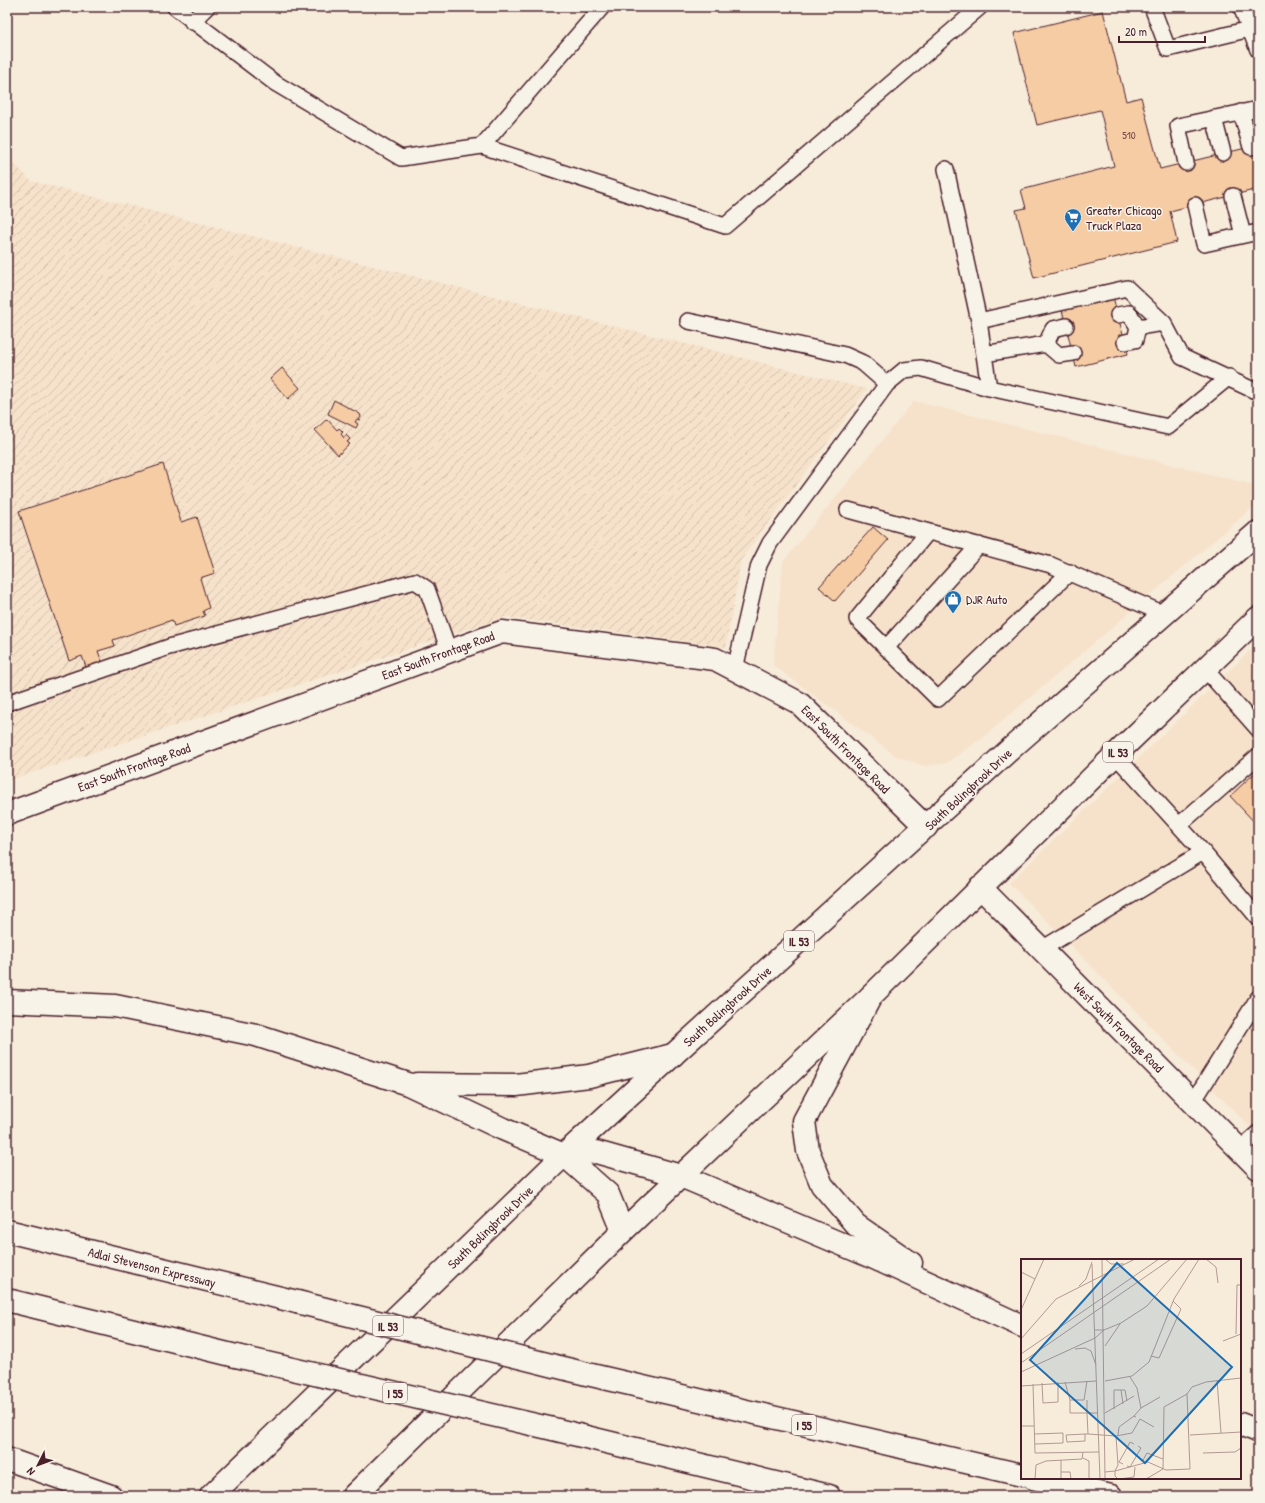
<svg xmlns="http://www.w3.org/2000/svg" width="1265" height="1503" viewBox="0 0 1265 1503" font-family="'Patrick Hand',sans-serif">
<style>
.built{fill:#f6e2ca}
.industrial{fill:url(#industrial-furrows)}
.building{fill:#f5cca4;stroke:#4a1f2b}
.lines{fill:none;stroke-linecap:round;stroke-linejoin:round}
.lane-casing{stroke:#4a1f2b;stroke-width:18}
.secondary-casing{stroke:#4a1f2b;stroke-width:25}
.primary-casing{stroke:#4a1f2b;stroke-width:25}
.highway-casing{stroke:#4a1f2b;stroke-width:25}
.lane{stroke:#f7f3e8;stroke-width:15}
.secondary{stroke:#f7f3e8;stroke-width:22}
.primary{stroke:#f7f3e8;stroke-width:22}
.highway{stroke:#f7f3e8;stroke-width:22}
.highway-bridge-casing{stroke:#4a1f2b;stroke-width:25;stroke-linecap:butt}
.highway-bridge{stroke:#f7f3e8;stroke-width:22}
.labels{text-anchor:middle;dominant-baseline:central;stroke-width:3;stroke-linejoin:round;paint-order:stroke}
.number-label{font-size:11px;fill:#754a49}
.shield{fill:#f7f3e8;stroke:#7e5f64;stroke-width:1}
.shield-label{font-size:12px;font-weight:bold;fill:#4a1f2b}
.poi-label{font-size:13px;fill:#4a1f2b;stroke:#f7f3e8;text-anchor:start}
.street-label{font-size:13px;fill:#4a1f2b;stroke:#f7f3e8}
.inset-road{fill:none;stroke:#b29994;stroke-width:1}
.view{fill:#1f6fb2;fill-opacity:0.15;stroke:#1f6fb2;stroke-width:2}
.inset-edge{fill:none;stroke:#4a1f2b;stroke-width:2}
</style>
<defs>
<pattern id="industrial-furrows" width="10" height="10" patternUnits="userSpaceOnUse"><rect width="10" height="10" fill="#f6e2ca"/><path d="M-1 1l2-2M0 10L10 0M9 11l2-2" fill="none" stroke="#d4c1ae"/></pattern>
</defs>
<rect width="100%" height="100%" fill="#f7ebda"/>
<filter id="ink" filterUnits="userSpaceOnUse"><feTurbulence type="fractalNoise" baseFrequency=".025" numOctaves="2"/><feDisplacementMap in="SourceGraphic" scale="8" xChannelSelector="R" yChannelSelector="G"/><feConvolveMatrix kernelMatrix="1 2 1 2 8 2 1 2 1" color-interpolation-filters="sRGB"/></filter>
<g filter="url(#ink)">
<path class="built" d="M914,401l344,85v17l-277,236 -35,24 -21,3 -29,-10 -123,-91 10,-103z
M1258,643v492l-249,-252z"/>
<path class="industrial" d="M7,155l24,26 836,208 -126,171 -15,87 -221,-30 -498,164z"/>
<path class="building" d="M1103,11l23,90 15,-4 19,72 98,-24v44l-88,22 7,31 -143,36 -18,-68 10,-2 -5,-18 93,-24 -14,-56 -63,15 -23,-92z
M1112,293l16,61 -52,13 -15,-61z
M282,368l18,20 -12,11 -18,-20z
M334,400l26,14 1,3 -2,3 -2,-1 -2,3 3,2 -2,4 -28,-14z
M327,419l10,11 2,-2 4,4 -2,2 3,4 2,-3 4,4 -3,3 3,2 -12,11 -23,-25z
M163,464l18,58 16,-5 18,56 -15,5 9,30 -6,3 2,5 -31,10 -2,-6 -59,20 2,6 -17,5 4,11 -16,5 -4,-11 -13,5 -50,-150z
M873,527l15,13 -53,61 -16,-14z
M1258,770v56l-28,-30z"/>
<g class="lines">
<g class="lane-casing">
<path id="lane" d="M175,7l100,76 126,75 81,-12 120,-139
M1152,7l16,42 82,-20
M1241,7l17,43
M192,22l15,-15
M1241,112l10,35
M1214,118l9,35
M482,146l243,80 255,-219
M1186,163l-8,-37 80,-17
M946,169l33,152 148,-33 37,35 18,34 71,33
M1233,196l10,39
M1195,205l9,39 54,-12
M1118,315l11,-2 9,14
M688,321l157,34 18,8 24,21
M979,321l10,67 179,39 61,-50
M1066,326l-13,3 -7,15 13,11 14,-2
M1125,342l10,-2 3,-13 26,-4
M984,354l62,-10
M848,510l203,55 113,49
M928,532l-71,87 81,80 132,-127
M886,648l93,-103
M735,669l24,-104 11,-22 117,-159 17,-14 17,-2 68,20
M1205,669l53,60
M7,703l162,-56 246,-66 12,8 22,62
M1115,755l88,97
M1179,825l79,-69
M1042,949l161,-97 55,66
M1193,1102l65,-104
M1240,1149l18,-16"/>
</g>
<g class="secondary-casing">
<path id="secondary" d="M7,814l495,-182 213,27 84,44 127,124
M980,887l278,281"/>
</g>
<g class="primary-casing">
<path id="primary" d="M211,1496l353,-341 109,-100 343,-311 242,-212
M353,1496l270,-265 248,-235 244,-241 143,-137"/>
</g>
<g class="highway-casing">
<path id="highway" d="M871,996l-67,125 4,30 14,34 34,40 55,38
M7,1001l108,5 141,29 152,49 95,45 61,26 44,39 15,37
M417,1084l99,1 73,-9 84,-21
M564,1155l32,-3 85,24 191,81 150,69
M7,1231l290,71
M7,1300l229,56
M587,1374l435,101
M1240,1424l18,7
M553,1429l276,67
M7,1459l104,37
M1033,1478l78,18"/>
</g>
<use href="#lane" class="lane"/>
<use href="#secondary" class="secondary"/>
<use href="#primary" class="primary"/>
<use href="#highway" class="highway"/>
<g class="highway-bridge-casing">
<path id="highway-bridge" d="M297,1302l290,72
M236,1356l317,73"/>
</g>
<use href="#highway-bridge" class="highway-bridge"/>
</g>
</g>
<defs>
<g id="supermarket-pin" transform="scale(0.9)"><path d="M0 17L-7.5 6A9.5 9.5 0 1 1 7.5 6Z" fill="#1f6fb2" stroke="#f7f3e8"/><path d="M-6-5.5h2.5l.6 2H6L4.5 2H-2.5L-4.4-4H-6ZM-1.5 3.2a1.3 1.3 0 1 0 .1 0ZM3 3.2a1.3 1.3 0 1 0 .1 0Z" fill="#fff"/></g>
<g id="shop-pin" transform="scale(0.9)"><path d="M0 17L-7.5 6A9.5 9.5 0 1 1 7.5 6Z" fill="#1f6fb2" stroke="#f7f3e8"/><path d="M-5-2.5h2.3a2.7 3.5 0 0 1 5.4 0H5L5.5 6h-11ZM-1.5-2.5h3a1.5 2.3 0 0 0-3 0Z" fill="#fff"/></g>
</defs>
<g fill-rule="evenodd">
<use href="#supermarket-pin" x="1073" y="217"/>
<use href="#shop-pin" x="953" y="599"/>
</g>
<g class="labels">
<g class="number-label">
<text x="1129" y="135">510</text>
</g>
<g class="shield">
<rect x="1103" y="742" width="30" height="20" rx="3"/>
<rect x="784" y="931" width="30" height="20" rx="3"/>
<rect x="373" y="1316" width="30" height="20" rx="3"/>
<rect x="383" y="1383" width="24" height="20" rx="3"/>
<rect x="792" y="1415" width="24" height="20" rx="3"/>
</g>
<g class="shield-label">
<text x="1118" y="752">IL 53</text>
<text x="799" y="941">IL 53</text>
<text x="388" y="1326">IL 53</text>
<text x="395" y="1393">I 55</text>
<text x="804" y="1425">I 55</text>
</g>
<g class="poi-label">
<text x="1086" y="210">Greater Chicago<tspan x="1086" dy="15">Truck Plaza</tspan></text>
<text x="966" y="599">DJR Auto</text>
</g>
<g class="street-label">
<text transform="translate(438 655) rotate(-20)">East South Frontage Road</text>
<text transform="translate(846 749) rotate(45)">East South Frontage Road</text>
<text transform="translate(134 767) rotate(-20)">East South Frontage Road</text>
<text transform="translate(968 789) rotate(-43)">South Bolingbrook Drive</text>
<text transform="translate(727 1006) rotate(-42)">South Bolingbrook Drive</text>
<text transform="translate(1119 1027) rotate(45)">West South Frontage Road</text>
<text transform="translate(490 1227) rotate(-44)">South Bolingbrook Drive</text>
<text transform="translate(152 1267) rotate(14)">Adlai Stevenson Expressway</text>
</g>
</g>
<g transform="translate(1021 1259)">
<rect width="220" height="220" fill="#f7ebda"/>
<path class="inset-road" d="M81,0l3,220M84,0l6,5h13M185,0l10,8 2,16M71,5l8,215M0,13l14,7M58,27l7,-7 6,-17M0,51l23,-51M74,71h9l17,-7 26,-17 40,-47M215,75l1,-49h4M0,80l35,-40 79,-40M202,82l18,-7M84,87l15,-22M54,90l10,-1 6,3 5,14M0,95l138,-95M130,97l8,2 22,-49 -8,-8M0,104l150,-104M0,113l74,-34 9,-8M109,118l7,11 4,20 -7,8M196,121l4,53M84,122l27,-5 17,-14 25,-63 25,-40M44,123l5,18h14l3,-19M21,124l1,20 15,-1v-20M12,125l2,69 64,-1M0,127l75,-5M100,131l2,14M49,141v13h17l1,21M66,141v13h11M120,149l19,-11M93,150v-19h11l2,11M84,154l29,-17M0,167h13M13,175l29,-1v10l-28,1M64,175v7l-18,1 -1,-7 19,-1h3l28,2 2,29 -3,6 -10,1M97,176l1,-8 15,-11 2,1M169,176l51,-3M95,177l16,-3 8,-14 14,8M182,194l32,-1 6,-4M62,199l6,3v18M40,201v19M122,201l4,-7 16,6M102,205l-4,-2 8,-14 3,-6 4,2M106,207l3,1 11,-19 -3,-2M40,213h9l1,7M14,220l1,-14 10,-4 36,-2 1,-7M97,220l-3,-3v-5l33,-9 18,8 24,-1 -3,-75 5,-7 14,-5 35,-4M98,220l15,-2 1,-10M125,220l17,-10 1,-62 23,-13"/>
<path class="view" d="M96,4l115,104 -87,96 -115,-103z"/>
<rect width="220" height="220" class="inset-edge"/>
</g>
<rect width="1265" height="1503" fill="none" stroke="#f7f3e8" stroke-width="24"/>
<rect x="12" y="12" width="1241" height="1479" fill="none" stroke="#4a1f2b" stroke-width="1.5" filter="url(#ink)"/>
<g transform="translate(38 1465) rotate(228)" stroke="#f7f3e8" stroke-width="3" paint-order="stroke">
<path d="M0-3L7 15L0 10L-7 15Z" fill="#4a1f2b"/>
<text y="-6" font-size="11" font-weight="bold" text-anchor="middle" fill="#4a1f2b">N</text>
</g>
<path d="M1119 36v6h86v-6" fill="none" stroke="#4a1f2b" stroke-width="2"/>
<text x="1125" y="36" font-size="12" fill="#4a1f2b" stroke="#f7f3e8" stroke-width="3" paint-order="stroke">20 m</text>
</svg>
